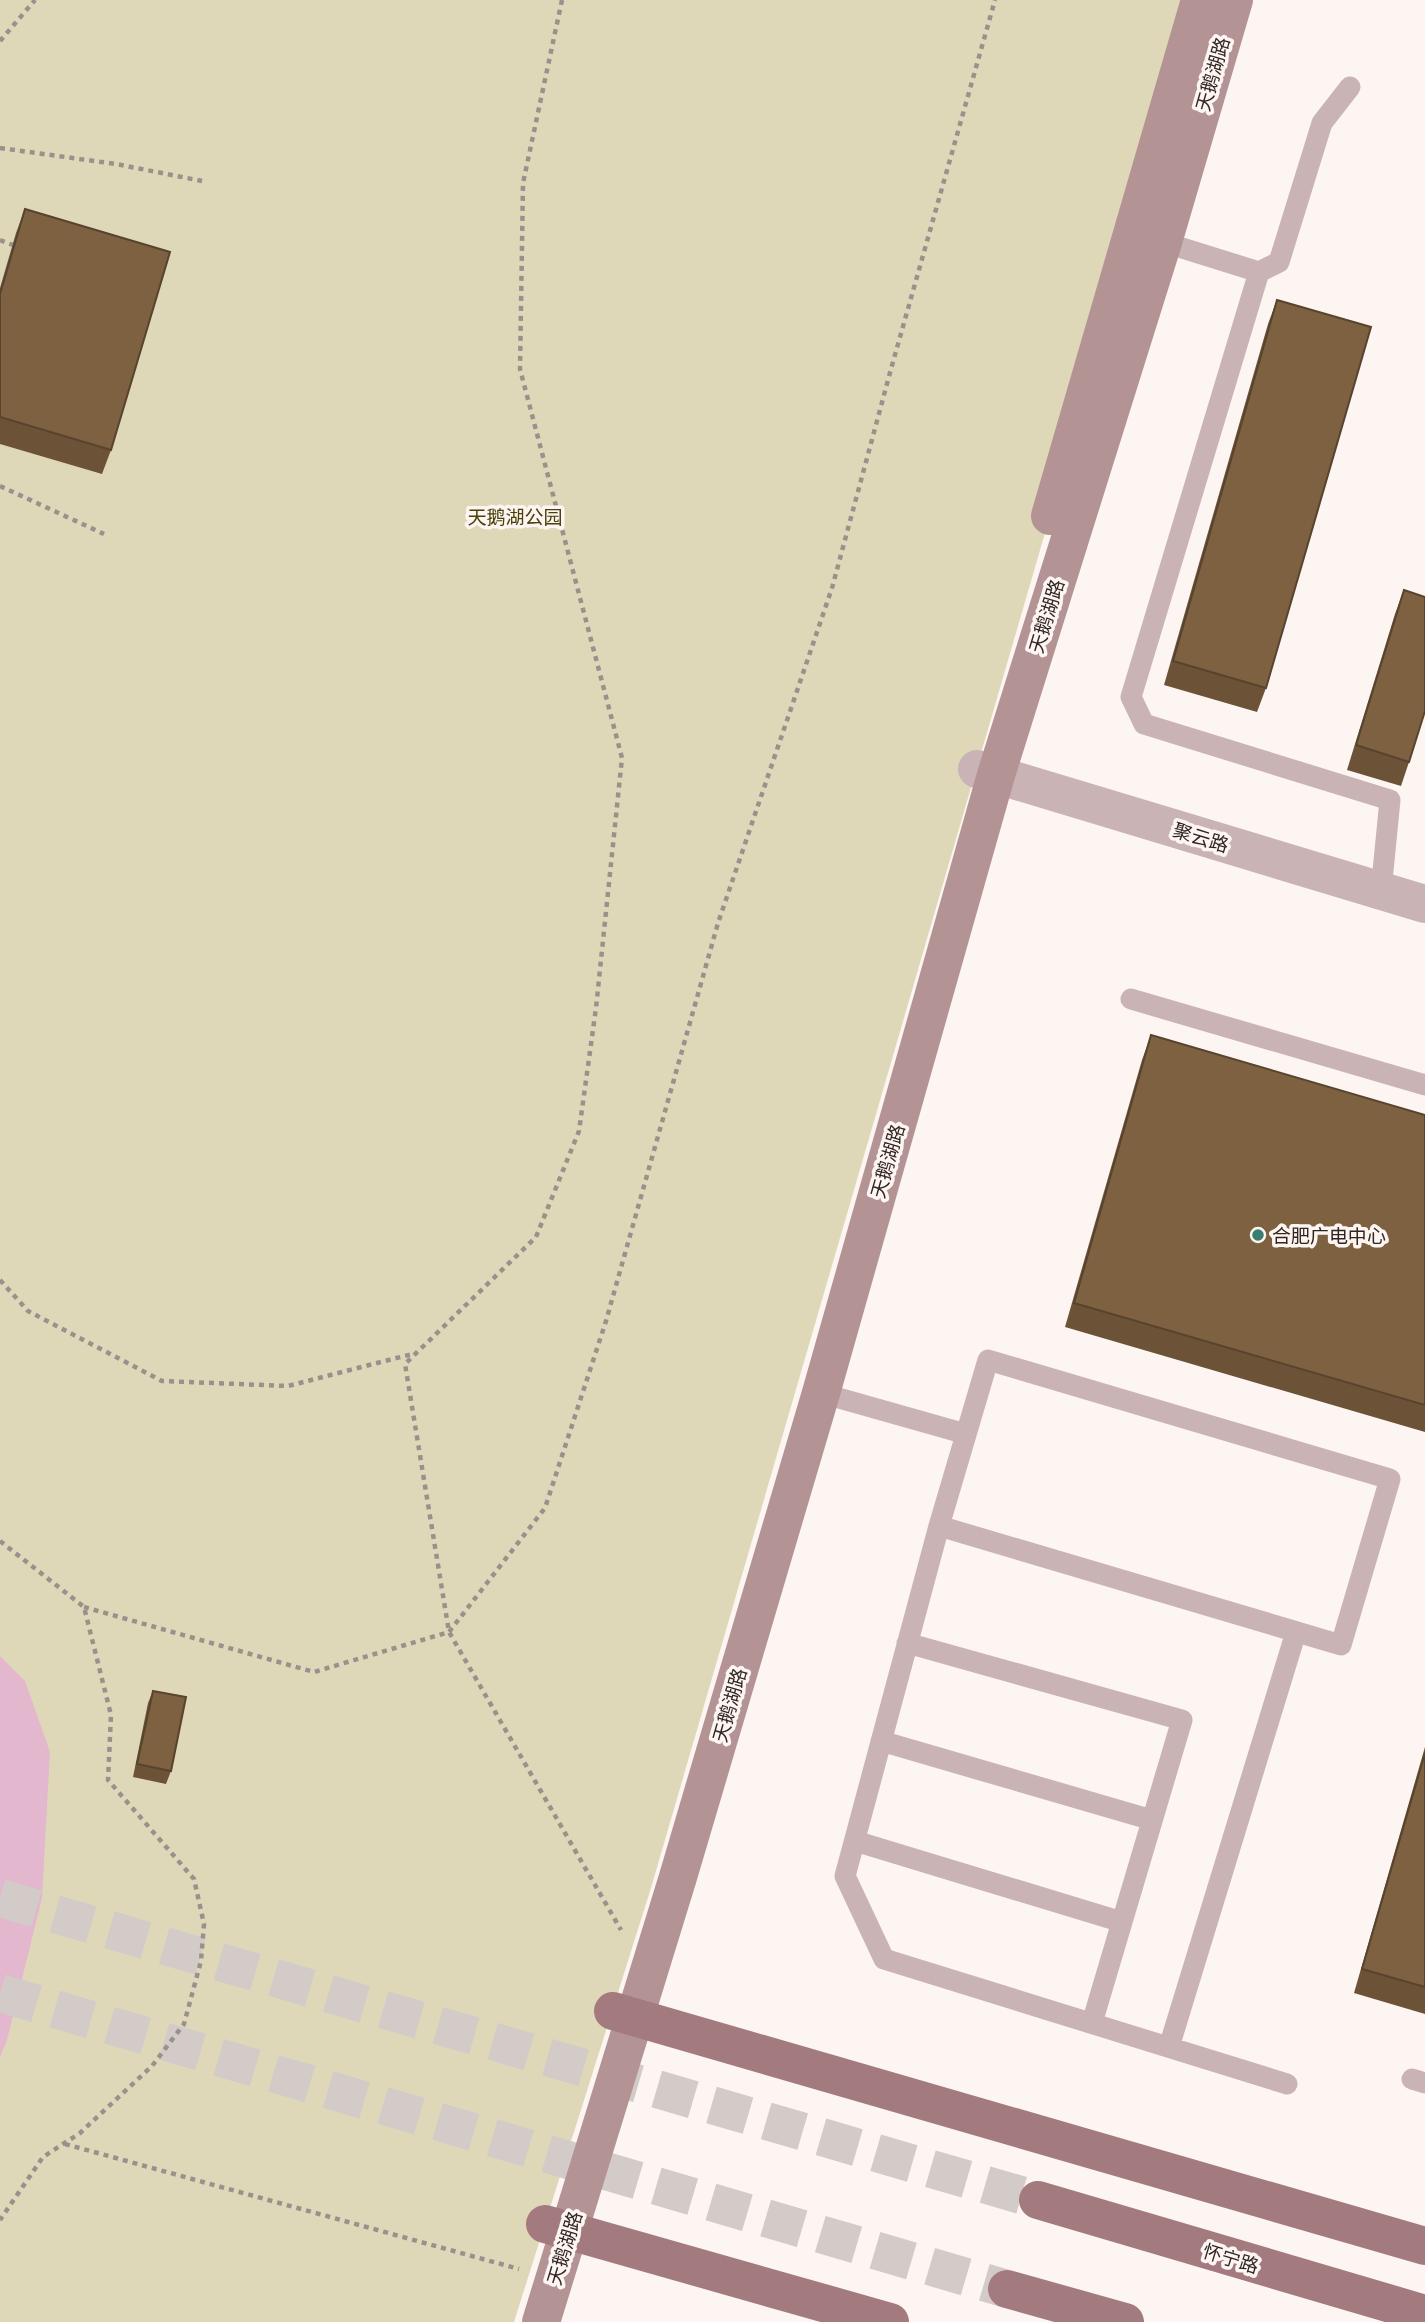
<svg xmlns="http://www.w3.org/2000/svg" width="1425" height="2322" viewBox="0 0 1425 2322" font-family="Lato,'Noto Sans SC',sans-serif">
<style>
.green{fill:#dfd8b8}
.water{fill:#e3b7ce}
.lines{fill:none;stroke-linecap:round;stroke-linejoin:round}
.primary-tunnel{stroke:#d3cbc8;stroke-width:38;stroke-dasharray:38 19;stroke-linecap:butt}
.path{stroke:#9a908c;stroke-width:4.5;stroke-dasharray:5 5;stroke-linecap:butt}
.lane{stroke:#cab3b5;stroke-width:21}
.street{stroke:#cab3b5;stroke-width:38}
.secondary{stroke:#b49395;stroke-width:38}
.primary{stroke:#a37b7e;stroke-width:38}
.wall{fill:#6c5338}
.building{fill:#7d6141;stroke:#58442e;stroke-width:2}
.poi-dot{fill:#397e71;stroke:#fcf5f2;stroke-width:2.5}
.labels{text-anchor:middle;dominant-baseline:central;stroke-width:7;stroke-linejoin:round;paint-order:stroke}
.street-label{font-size:19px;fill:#312520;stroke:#fcf5f2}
.park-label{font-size:19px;fill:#4b4009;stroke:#fcf5f2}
.poi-label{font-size:19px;fill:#312520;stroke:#fcf5f2;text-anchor:start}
</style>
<rect width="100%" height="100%" fill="#fcf5f2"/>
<path class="green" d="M0,0h1200l-549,1888 -137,434h-514z"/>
<path class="water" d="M0,1656l25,25 25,71 -8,146 -35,142 -7,17z"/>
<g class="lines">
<path class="primary-tunnel" d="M0,1898l1038,302
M0,1993l1007,296"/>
<path class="path" d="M562,0l-39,183 -3,186 102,389 -26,250 -17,123 -43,106 -131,127 44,268 172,298
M0,41l35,-41
M0,148l116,16 86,17
M0,240l13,5
M0,486l104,48
M0,1280l28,31 134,70 126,5 128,-33
M0,1541l84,66 27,108 -3,65 86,99 10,45 -3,37 -17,63 -32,42 -72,67 -37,24 -43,63
M84,1607l230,65 135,-40 96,-124 61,-187 112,-398 114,-335 59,-219 104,-369
M65,2144l454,125"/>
<path class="lane" d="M1350,87l-28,36 -43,139 -20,10 -128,425 13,27 246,76 -9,91
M1163,242l96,30
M1131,999l294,86
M988,1360l402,119 -49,166 -402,-119z
M821,1393l145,41
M939,1526l-94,350 39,83 403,125
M907,1643l275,77 -90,303
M881,1741l271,79
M855,1841l267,81
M1169,2047l127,-415
M1412,2079l13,4"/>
<path class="street" d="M977,769l448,135"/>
<path class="secondary" d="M1050,516l150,-516
M541,2322l137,-445 143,-484 175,-618 167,-533 71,-242"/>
<path class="primary" d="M613,2011l812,235
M1038,2200l387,114
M545,2224l345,98
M1007,2289l118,33"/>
</g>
<path class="wall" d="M25,209l86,241 -9,24 -102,-30v-156l16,-55z
M1277,300l-11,388 -9,24 -93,-27 104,-361z
M1404,590l5,172 -8,24 -54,-16 48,-156z
M1151,1035l274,80v317l-360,-105 77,-267z
M153,1691l18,80 -5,13 -33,-7 15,-74z
M1425,1747v267l-71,-21z"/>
<path class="building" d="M25,209l145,43 -59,198 -111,-33v-123z
M1277,300l94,27 -105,361 -93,-27z
M1404,590l21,7v114l-16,51 -53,-17z
M1151,1035l274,80v290l-351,-102z
M153,1691l33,6 -15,74 -34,-7z
M1425,1753v234l-63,-18z"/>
<circle class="poi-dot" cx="1258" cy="1235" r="7"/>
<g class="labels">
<g class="street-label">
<text transform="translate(1212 74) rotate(-74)">天鹅湖路</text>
<text transform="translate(1046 616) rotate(-73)">天鹅湖路</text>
<text transform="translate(1201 837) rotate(17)">聚云路</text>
<text transform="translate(887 1161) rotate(-74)">天鹅湖路</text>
<text transform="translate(729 1705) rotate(-74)">天鹅湖路</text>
<text transform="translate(564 2248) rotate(-73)">天鹅湖路</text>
<text transform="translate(1231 2258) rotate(17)">怀宁路</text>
</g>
<g class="park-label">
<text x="515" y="516">天鹅湖公园</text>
</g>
<g class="poi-label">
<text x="1272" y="1235">合肥广电中心</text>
</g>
</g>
</svg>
